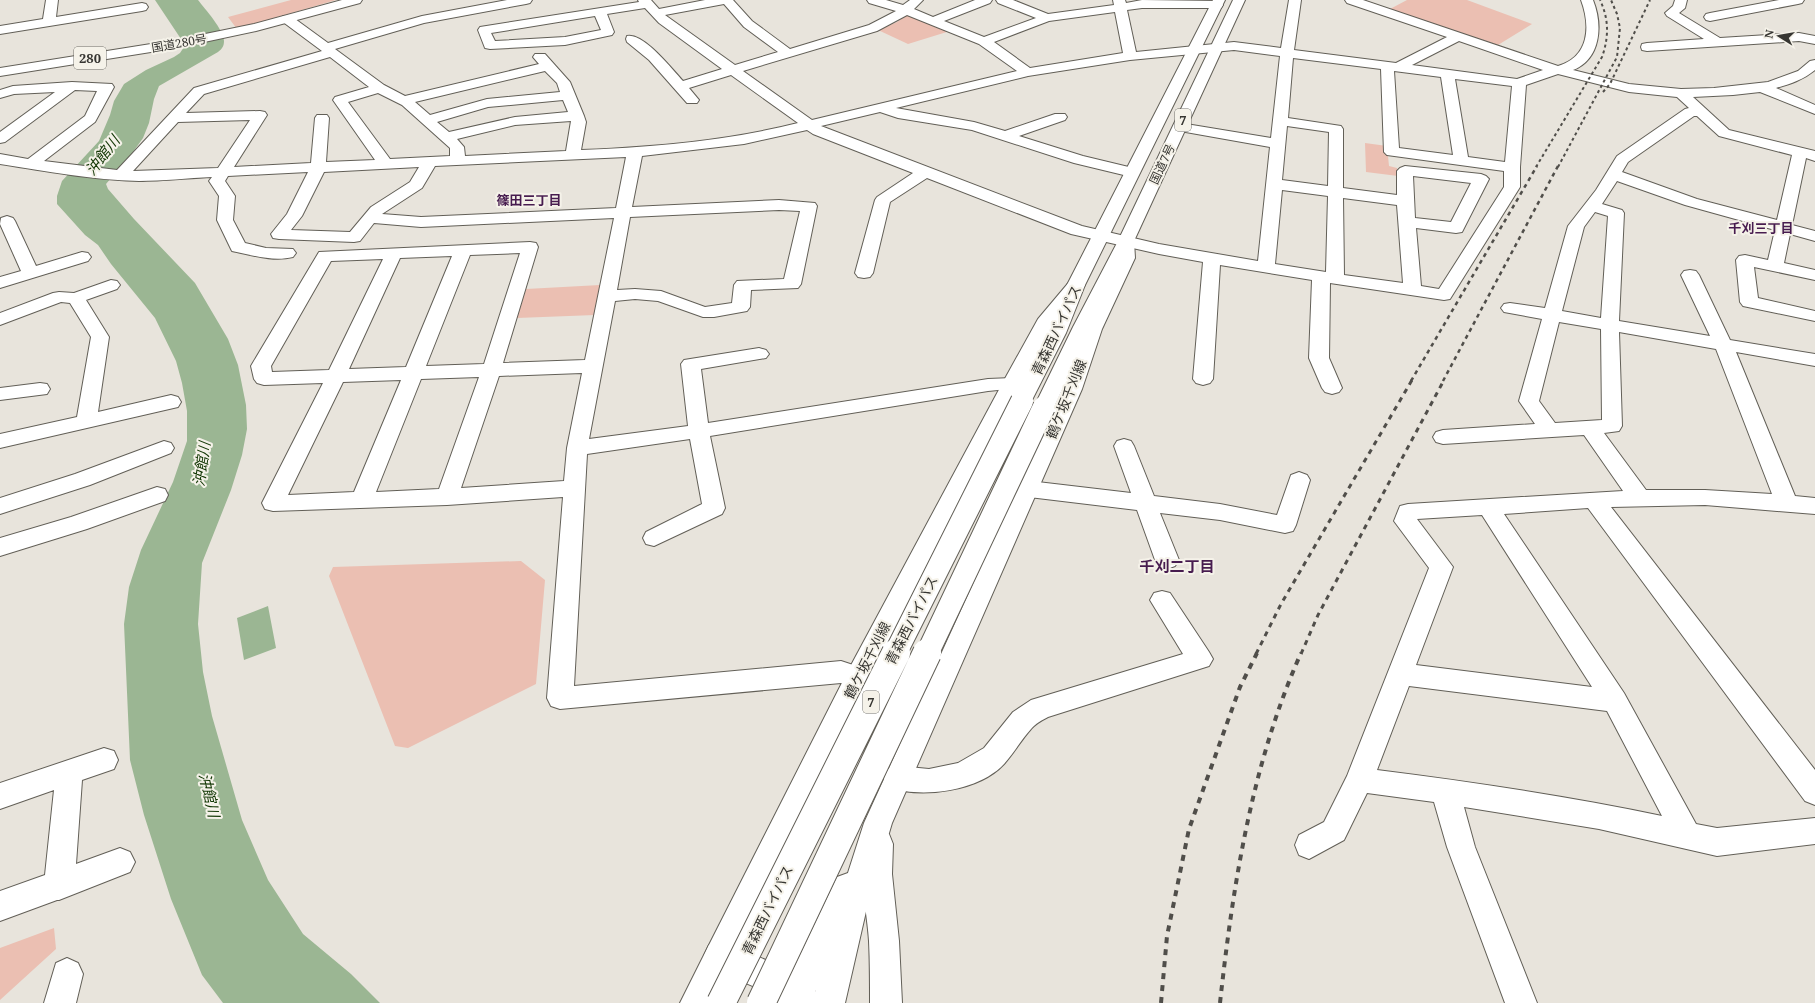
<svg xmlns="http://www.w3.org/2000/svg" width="1815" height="1003" viewBox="0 0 1815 1003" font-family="'Noto Serif','Noto Sans JP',serif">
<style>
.green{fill:#ebbfb2}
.water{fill:#9bb693}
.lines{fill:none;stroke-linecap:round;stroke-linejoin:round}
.minor-casing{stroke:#625f57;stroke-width:2}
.major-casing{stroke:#625f57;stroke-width:2}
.highway-casing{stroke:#625f57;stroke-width:2}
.minor{fill:#fff;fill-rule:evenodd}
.major{fill:#fff;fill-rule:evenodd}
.highway{fill:#fff;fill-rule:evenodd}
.rail-far3{stroke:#504e4a;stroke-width:2;stroke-dasharray:3 3;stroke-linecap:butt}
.rail-far2{stroke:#504e4a;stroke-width:2.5;stroke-dasharray:4 4;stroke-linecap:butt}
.rail-far1{stroke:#504e4a;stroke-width:3;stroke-dasharray:5 5;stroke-linecap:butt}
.rail{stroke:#504e4a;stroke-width:4;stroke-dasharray:6 6;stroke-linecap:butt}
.highway-bridge-far1-casing{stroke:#625f57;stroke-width:24;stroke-linecap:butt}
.highway-bridge-casing{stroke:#625f57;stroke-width:30;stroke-linecap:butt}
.highway-bridge-far1{stroke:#fff;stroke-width:22}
.highway-bridge{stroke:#fff;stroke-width:28}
.labels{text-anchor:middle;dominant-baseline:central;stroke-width:4;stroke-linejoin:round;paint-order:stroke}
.far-street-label{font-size:12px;fill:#373632;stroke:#f5f2e9}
.shield{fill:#f5f2e9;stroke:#706e69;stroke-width:1}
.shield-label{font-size:13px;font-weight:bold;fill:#373632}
.far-neighbourhood-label{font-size:13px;font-weight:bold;fill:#471c4f;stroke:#f5f2e9}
.street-label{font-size:14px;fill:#373632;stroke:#f5f2e9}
.water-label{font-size:15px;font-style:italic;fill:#123704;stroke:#f5f2e9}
.neighbourhood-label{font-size:15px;font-weight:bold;fill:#471c4f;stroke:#f5f2e9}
</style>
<rect width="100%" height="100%" fill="#e8e4dc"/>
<path class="green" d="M291,0h45l-99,29 -9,-12z
M1407,0h60l65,24 -34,21 -108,-36z
M907,15l43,16 -42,13 -30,-14 19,-8z
M1365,143l22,3 2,20 8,2 1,8 -32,-4z
M600,285l-5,30 -78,3 9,-29z
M521,561l24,19 -9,104 -128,64 -13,-2 -66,-170 4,-9z
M54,928l2,21 -56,51v-52z"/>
<path class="water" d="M155,0h43c7,9 26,30 26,41 0,5 -2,8 -6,11l-59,34 -5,13 -5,24 -6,15 -10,14 -27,32 2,5 26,30 61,64 33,56 10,26 8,40 1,24 -5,26 -11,35 -29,73 -4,61 5,48 9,44 30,104 26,60 35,54 48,40 29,29h-157l-21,-28 -31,-76 -27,-84 -14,-55 -6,-136 5,-37 12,-37 32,-68 14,-41v-30l-5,-28 -6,-22 -21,-43 -44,-54 -13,-19 -13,-10 -28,-31v-8l5,-15 37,-40 11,-26 4,-14 10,-17 22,-14 28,-13 6,-4 4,-6 -3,-8z
M268,606l8,42 -32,12 -7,-42z"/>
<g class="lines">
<g class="minor-casing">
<path id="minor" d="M46,0h12l-2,17 86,-14 4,1 2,3 -2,3 -4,1 -142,23v-8l43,-7z
M507,0h25l-2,3 -4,1 -102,19 -89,26 49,36 21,11 134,-32 -6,-7 2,-3h10l25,28 14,34 2,6 -5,28c73,-3 146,-9 217,-27l-67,-48 -42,13 10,12 -2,3h-10l-38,-43 -22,-18 -1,-3 1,-3c16,-4 45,33 56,45l39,-12 -63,-46 -14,-15 -38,6 7,18 -2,3 -47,10 -75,4 -5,-1 -7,-18 2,-3 159,-25 -1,-2h13l8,9 46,-9h28l19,21 38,28 79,-24 27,-14 -27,-8 -2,-3h19l17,5 7,-5h13l-9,9 19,8 42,-17h17l-2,3 -46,18 40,16 52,-19 -38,-15 -2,-3h17l35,14 66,-9 -1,-5h12l1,3 16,-3 75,1 4,1 2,3 -2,3h-79l-15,2 9,42 98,-10 47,6 8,-48h12l-7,50 102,13 51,-26 -100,-34 -2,-3h18l195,66c31,-9 33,-39 23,-66h12c10,25 8,59 -20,70l56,14 52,5 33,-1 54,-6 30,-11 12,-10 5,-1v10c-12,10 -25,14 -39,18l39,17v9l-55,-22 -27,3 -40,2 36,33 86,21v10l-9,-3 -14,67 23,6v10l-25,-7 -6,29 31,7v10l-61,-13 4,31 57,13v10l-72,-15 -3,-4 -4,-42 3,-4 6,-1 23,5 7,-30 -90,-25 -68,-24 -15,23 20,6 2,3 -5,108 91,15 -29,-61 3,-4 6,-1 6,1 3,4 31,65 85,14v12l-79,-14 59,144 20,2v16l-110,-9 -94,2 204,263v35l-10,-4 -217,-293 -84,6 120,179 72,131 21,4 98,-10v26l-98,12 -118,-27 -135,-22 11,40 62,156h-32l-58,-156 -13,-45 -67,-9 -23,47 -35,19 -10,-4 -4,-10 4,-10 25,-13 23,-46 82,-208 -35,-47 6,-15 8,-2 215,-13 -39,-56 -141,9 -7,-2 -3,-5 3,-5 7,-2 92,-6 -16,-23 23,-82 -38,-7 -3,-4 3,-4 6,-1 35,5 23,-82 28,-36 21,-34 68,-47 4,-1 -12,-11 -48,-5 -71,-18 -32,11 -6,82v20l-70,112 -6,1 -114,-17 -1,75 13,30 -3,4 -7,2 -7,-2 -3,-4 -13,-30 3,-78 -92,-15 -7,114 -3,4 -7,2 -7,-2 -3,-4 10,-117 -44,-8 -88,-20 -144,-56 -37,24 -17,71 -3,4 -6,1 -6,-1 -3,-4 20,-73 2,-3 36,-24 -100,-39 -6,-4 -63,14 -102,12 -10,51 147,-7 36,3 2,3 -16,78 -3,4 -47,2 -1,17 -3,4 -33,6h-11l-45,-16 -23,-2 -20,2 -26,138 99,-13 -7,-62 3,-4 75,-12 7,2 3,4 -3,4 -65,11 7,54 280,-44 24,-1 7,2 3,4 -3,4 -31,3 -278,45 15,72 -3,6 -68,32 -8,-2 -3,-6 3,-6 56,-28 -12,-65 -103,15 -13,232 267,-25 91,30 4,8 -4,8 -9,3 -82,-27 -281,26 -9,-3 -4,-8 16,-201 -116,8 -174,6 -8,-2 -3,-6 61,-120 -59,2 -7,-2 -3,-4 -3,-13 68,-114 211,-10 6,1 2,4 -35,116 82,-3 29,-142 -193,9 -47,-4 -14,18 -6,1 -75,-3 -6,-1 -2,-4 16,-20 21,-42 -80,4 -3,5 10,15 -2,24 12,23 21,5 27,1 3,4 -3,4c-20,5 -41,-2 -61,-6l-2,-4 -13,-27 2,-24 -10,-15 3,-4c-24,1 -49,4 -73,4 -47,-1 -93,-10 -139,-17v-10l28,5 57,-43 12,-25 -22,-1 -70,52 -5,1v-11l55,-40 -41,2 -14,4v-8l13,-4 59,-4 40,2 2,3 -19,35 -51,39 73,9 77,-82 128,-37 -39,-29 -2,-3 2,-3h8l37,27 94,-27zM724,4l20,23 34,25 -43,13 -70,-50zM1115,12l8,41 -93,15 -36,-26 55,-21zM907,15l72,29 38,27 -205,49 -69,-49 134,-40zM595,16l6,14 -36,7 -70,4 -4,-8zM1459,41l84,29 -26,9 -105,-14zM1234,50l46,6 -9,82 -91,-15 -5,1 -2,3 2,3 5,1 90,16 -12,114 -99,-17 -77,-18 -261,-100 59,-14 18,6 74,12 102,33 58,14 5,-2 3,-3 -3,-3 -54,-13 -64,-20 46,-16 2,-3 -2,-3h-10l-50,17 -31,-9 -78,-14 132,-32 102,-16zM330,57l39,30 -34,10 -2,3 42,60 -49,2 3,-44 -2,-3h-10l-2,3 -4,45 -77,4 33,-52 -2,-3 -5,-1 -74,2 18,-19zM1293,58l88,11 3,83 3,3 117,16v16l-65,102 -18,-3 -5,-58 40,5 6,-1 27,-53 -3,-3 -5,-2 -76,-8 -5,2 -3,3v24l-54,-7v-59l-2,-3 -53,-8zM545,71l12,12 3,9 -73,7 -57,16 -15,-13zM1394,71l47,6 12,78 -54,-7zM1455,79l57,7 -7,76 -37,-5zM378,93l24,12 48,43v8l-60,3 -42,-57zM563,100l5,12 -53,5 -66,15 -12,-10 51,-15zM1694,116h3l22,20 73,19 -15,65 -80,-21 -75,-27 6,-10zM250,120l-32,48 -85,3 45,-49zM571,121l-5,30 -101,5 -1,-9 -7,-8 58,-14zM1287,126l42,6 -1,54 -46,-6zM626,157l-10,51 -195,9 -39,-3 40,-26 13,-22zM419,167l-9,15 -39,25 -21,25 -59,-2 11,-14 22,-44zM1413,176l58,7 -20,39 -36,-4zM1282,190l46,6 -2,76 -51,-8zM1343,198l54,7 6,78 -59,-8zM779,210l21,1 -16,68 -47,2 -3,4 -2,18 -27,4 -44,-16 -26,-2 -18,1 13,-73zM1595,212l13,4 -7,102 -39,-7 22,-84zM520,253l-36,111 -58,2 44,-111zM452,256l-46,111 -57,2 51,-111zM383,259l-54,111 -57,2 -1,-6 60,-105zM1559,322l42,7 1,91 -47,3 -16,-22zM1619,332l97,17 56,145 -67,-4h-59l-42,-57 15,-2 3,-5zM582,373l-15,75 -3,33 -103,7 38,-112zM479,377l-40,112 -63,3 45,-113zM401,380l-47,112 -66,3 55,-113zM1482,515l110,172 -176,-22 37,-98 -36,-48zM1409,686l198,25 55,105c-94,-20 -190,-34 -285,-46z
M1675,0h12l-2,8 -6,5 41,25 79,-5 16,3v8l-16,-3 -152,10 -5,-1 -1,-3 1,-3 5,-1 57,-4 -37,-23 -2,-3 8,-7z
M1779,0h25l-2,3 -4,1 -88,17 -4,-1 -2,-3 2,-3 4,-1z
M7,216l6,2 2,3 21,45 46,-14 6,1 3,4 -3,4 -88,27v-11l21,-6 -21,-47 1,-6z
M111,280l6,1 3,4 -3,4 -31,11 23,37 -11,75 73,-17 7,2 3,5 -3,5 -178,41v-14l77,-17 14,-80 -21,-34 -9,-1 -61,23v-12l53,-20 6,-1 15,1z
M40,383l7,1 3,5 -3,5 -47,6v-12z
M1124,439l7,2 3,5 20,50 66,8 57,11 14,-40 8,-3 8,3 3,5 -14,45 -3,6 -8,2 -65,-13 -60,-7 19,47 -4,6 -8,3 -8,-3 -4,-6 -18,-50 -108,-13 -8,-3 -3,-5 3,-5 8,-3 102,12 -17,-47 3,-5z
M164,441l7,2 3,5 -3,5 -81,32 -90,29v-16l75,-24z
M157,487l8,2 3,6 -3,6 -78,28 -87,27v-18l71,-21z
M1162,591l8,2 39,59 4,7 -4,7 -161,51c-6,3 -13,7 -17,12 -10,11 -17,24 -27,35 -25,27 -82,35 -116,23l-4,-9 4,-9 10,-3 31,3 29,-6 26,-15 29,-36 18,-12 152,-46 -33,-54 4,-7z
M104,748l10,3 4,9 -4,9 -32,11 -6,84 44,-16 10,4 5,10 -5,10 -71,28h-2l-57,21v-30l45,-16 9,-85 -54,19v-26z
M879,830l10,4 4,10 -1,30 7,67 3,62h-32c0,-21 0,-41 -1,-62 -2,-34 -14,-74 0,-107z
M848,873l11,4 4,10 -53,116h-33l60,-126z
M720,940l11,5 5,11 -23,47h-33l29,-58z
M67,958l11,5 5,11 -7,29h-32l12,-40z"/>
</g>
<g class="major-casing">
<path id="major" d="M1126,236l6,1 2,4 1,17 -33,71 -20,60 -190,434 -25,84 -22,96h-59l-1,-3 -76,-33 -5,-11 5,-11 140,-276 153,-285 36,-65 32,-38 6,-1 6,1 3,4 -30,36 -186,360 -129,268 70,30 5,13 22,-85 27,-84 198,-434 22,-60 33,-71 1,-17 2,-4z"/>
</g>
<g class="highway-casing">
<path id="highway" d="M342,0h20l-2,3 -104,28 -80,17 -176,28v-8l176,-28 78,-16z
M1213,0h12l-140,285 -19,48 -37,73 -7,2 -7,-2 -3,-5 36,-68 19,-48z
M1233,0h12l-111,241 -43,86 -37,80 -3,5 -7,2 -7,-2 -3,-5 39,-80 45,-86z"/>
</g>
<use href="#minor" class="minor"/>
<use href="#major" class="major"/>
<use href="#highway" class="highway"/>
<path class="rail-far3" d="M1603,92l7,-8 40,-84
M1536,167l66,-110c7,-20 7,-38 -2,-57
M1558,167l59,-110 3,-29 -3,-14 -6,-14"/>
<path class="rail-far2" d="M1411,381l126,-215
M1443,381l115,-215"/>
<path class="rail-far1" d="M1256,654l25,-50 131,-224
M1301,654l17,-39 126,-235"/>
<path class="rail" d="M1161,1003l6,-67 22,-107 51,-142 17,-34
M1220,1003c13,-119 32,-240 81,-350"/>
<g class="highway-bridge-far1-casing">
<path id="highway-bridge-far1" d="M895,654l127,-253
M927,654l117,-247"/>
</g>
<g class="highway-bridge-casing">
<path id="highway-bridge" d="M721,1003l175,-350
M761,1003l166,-350"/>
</g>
<use href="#highway-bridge-far1" class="highway-bridge-far1"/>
<use href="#highway-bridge" class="highway-bridge"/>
</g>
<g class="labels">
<g class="far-street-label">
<text transform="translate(179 43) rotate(-10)">国道280号</text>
<text transform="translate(1162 164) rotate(-65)">国道7号</text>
</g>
<g class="shield">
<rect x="74" y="47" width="32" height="22" rx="3"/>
<rect x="1175" y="109" width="16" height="22" rx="3"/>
<rect x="863" y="691" width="16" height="22" rx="3"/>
</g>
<g class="shield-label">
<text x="90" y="58">280</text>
<text x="1183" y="120">7</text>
<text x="871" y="702">7</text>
</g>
<g class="far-neighbourhood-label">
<text x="529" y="200">篠田三丁目</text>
<text x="1761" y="228">千刈三丁目</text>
</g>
<g class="street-label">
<text transform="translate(1056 330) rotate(-65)">青森西バイパス</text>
<text transform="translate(1066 399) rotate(-68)">鶴ケ坂千刈線</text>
<text transform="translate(911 620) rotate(-63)">青森西バイパス</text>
<text transform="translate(867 660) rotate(-63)">鶴ケ坂千刈線</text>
<text transform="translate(767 910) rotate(-64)">青森西バイパス</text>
</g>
<g class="water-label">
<text transform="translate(102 155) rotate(-52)">沖館川</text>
<text transform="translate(201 464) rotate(-82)">沖館川</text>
<text transform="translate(210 795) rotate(77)">沖館川</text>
</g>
<g class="neighbourhood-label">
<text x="1177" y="566">千刈二丁目</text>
</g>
</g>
<g transform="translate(1779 36) rotate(281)" stroke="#f5f2e9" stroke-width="3" paint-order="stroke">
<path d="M0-3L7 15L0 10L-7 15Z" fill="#373632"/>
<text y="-6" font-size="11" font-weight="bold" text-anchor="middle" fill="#373632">N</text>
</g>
</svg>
